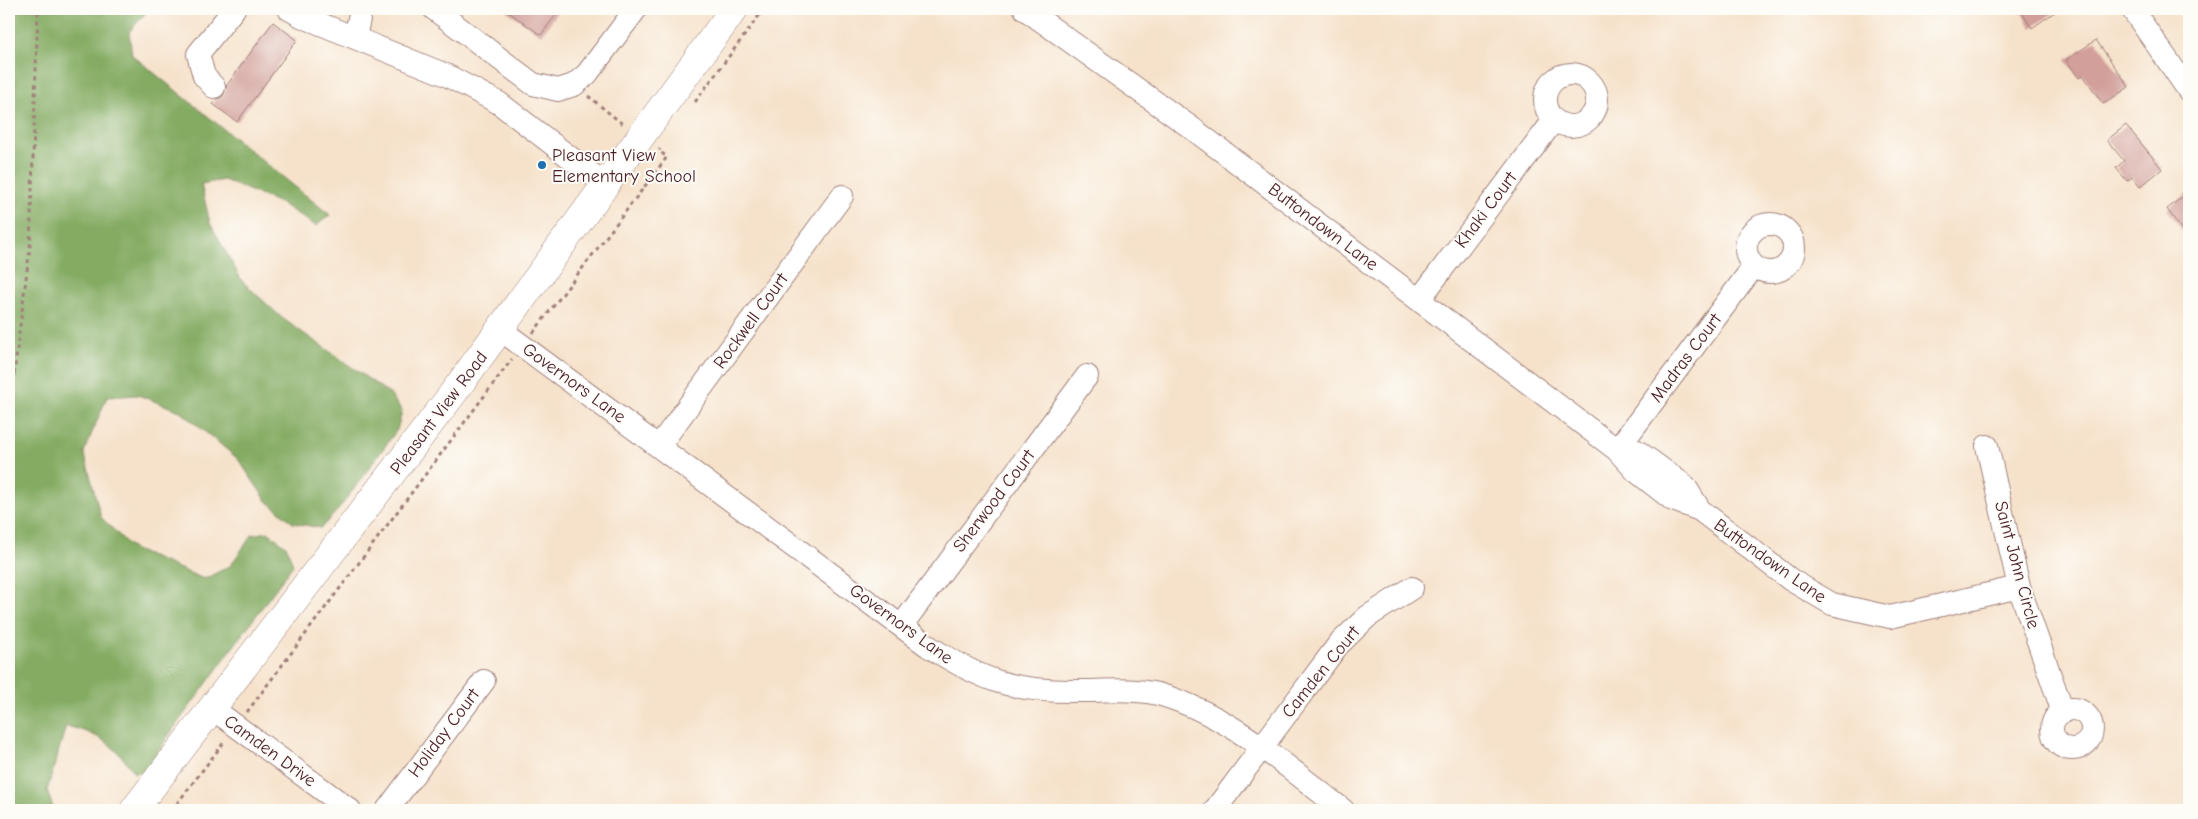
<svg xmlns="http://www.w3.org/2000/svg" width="2198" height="819" viewBox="0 0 2198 819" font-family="'Comic Neue',sans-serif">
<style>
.forest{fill:#83ab62;stroke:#666546}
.building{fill:#d29f9a}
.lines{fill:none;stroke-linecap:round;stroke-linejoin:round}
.minor-casing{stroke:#a0807b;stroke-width:24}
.major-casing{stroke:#a0807b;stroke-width:29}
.path{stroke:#a0807b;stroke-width:3;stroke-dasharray:4 4;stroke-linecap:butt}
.minor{stroke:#fff;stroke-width:22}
.major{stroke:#fff;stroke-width:28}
.poi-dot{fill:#1f6fb2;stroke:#fdfcf7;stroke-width:2}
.labels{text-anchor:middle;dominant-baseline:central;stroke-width:4;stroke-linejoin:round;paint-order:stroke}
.poi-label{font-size:18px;fill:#4a1f2b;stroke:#fdfcf7;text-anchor:start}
.street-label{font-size:18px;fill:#4a1f2b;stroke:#fdfcf7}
</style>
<rect width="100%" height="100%" fill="#fdfcf7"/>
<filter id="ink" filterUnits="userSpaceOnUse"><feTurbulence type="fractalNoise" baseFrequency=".02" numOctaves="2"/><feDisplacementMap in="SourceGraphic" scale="10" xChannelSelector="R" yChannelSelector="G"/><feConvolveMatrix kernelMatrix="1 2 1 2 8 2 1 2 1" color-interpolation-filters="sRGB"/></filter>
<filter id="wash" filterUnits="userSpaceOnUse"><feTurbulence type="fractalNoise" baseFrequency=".0096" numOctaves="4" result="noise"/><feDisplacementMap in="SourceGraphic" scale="20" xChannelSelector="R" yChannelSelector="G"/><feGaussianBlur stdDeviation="1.12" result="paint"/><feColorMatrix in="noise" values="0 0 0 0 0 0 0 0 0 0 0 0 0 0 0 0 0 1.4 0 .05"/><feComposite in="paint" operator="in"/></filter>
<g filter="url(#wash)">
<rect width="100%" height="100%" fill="#f6e2cb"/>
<path class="forest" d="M9,9h140l-20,23 3,23 198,160 -14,11 -34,-22 -58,-24 -23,4 9,39 32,58 40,37 108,76 12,17 -5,19 -59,80 -17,18 -28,-5 -27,-23 -28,-41 -58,-48 -42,-16 -31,2 -23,55 17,65 32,32 71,30 26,-13 22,-31 16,-3 19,15 6,18 -124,170 -23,36 -12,2c-19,-28 -34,-39 -68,-47l-19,65 7,19h-45z"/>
<g id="blocks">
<path class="building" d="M504,9h56l-19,26z
M2019,9h40l-27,19z
M273,22l24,18 -60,82 -24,-18 3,-4 7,-4 4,-11z
M2096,40l33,47 -26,17 -20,-29 -4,3 -13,-18z
M2126,125l36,44 -22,18 -8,-10 -5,4 -11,-13 8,-7 -17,-21z
M2189,192v48l-22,-31z"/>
</g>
</g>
<g filter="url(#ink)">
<use href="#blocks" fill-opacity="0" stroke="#a0807b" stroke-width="1"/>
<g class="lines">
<g class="minor-casing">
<path id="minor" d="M289,9l12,7 145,59 53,28 107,82
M434,9l99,75 25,6 16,-5 13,-11 49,-65
M1025,9l168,120 424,321 19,21 37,29 27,10 91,70 41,24 58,13 129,-30
M2132,9l57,82
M355,38l6,-29
M1545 100a26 26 0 1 1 52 0a26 26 0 1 1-52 0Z
M214,87l-10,-11 -6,-22 36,-45
M1746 248a24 24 0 1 1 48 0a24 24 0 1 1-48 0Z
M1419,300l135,-180
M501,330l427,316c55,35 85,46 150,45 26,0 54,-3 80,3 71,20 128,72 185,116
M659,446l183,-250
M1987,446l32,141 44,125
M1617,450l137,-184
M1617,450l20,1 48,35 15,24
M902,625l185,-249
M213,709l137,101
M2052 729a20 20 0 1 1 40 0a20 20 0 1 1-40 0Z
M387,810l97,-129
M1215,810l123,-165 29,-28 45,-29"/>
</g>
<g class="major-casing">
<path id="major" d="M134,810l317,-414 283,-387"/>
</g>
<path class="path" d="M588,96l36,29
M695,102l69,-93
M533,333l134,-176 -8,-6 1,-2
M9,414l21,-167 8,-238
M247,712l265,-353
M172,810l53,-69"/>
<use href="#minor" class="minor"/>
<use href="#major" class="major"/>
</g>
</g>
<circle class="poi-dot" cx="542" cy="165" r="5"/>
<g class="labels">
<g class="poi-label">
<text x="552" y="155">Pleasant View<tspan x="552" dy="21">Elementary School</tspan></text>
</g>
<g class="street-label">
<text transform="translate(1486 210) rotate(-53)">Khaki Court</text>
<text transform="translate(1323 227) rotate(37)">Buttondown Lane</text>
<text transform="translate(751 321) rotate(-54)">Rockwell Court</text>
<text transform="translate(1686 358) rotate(-53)">Madras Court</text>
<text transform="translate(574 383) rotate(36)">Governors Lane</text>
<text transform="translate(439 413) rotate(-53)">Pleasant View Road</text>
<text transform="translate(994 501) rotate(-53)">Sherwood Court</text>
<text transform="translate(1770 561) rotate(35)">Buttondown Lane</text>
<text transform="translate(2017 565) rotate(75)">Saint John Circle</text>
<text transform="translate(901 624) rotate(36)">Governors Lane</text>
<text transform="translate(1321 672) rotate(-51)">Camden Court</text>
<text transform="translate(444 733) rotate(-53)">Holiday Court</text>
<text transform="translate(270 751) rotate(36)">Camden Drive</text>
</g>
</g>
<rect width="2198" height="819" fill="none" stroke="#fdfcf7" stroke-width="30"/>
</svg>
